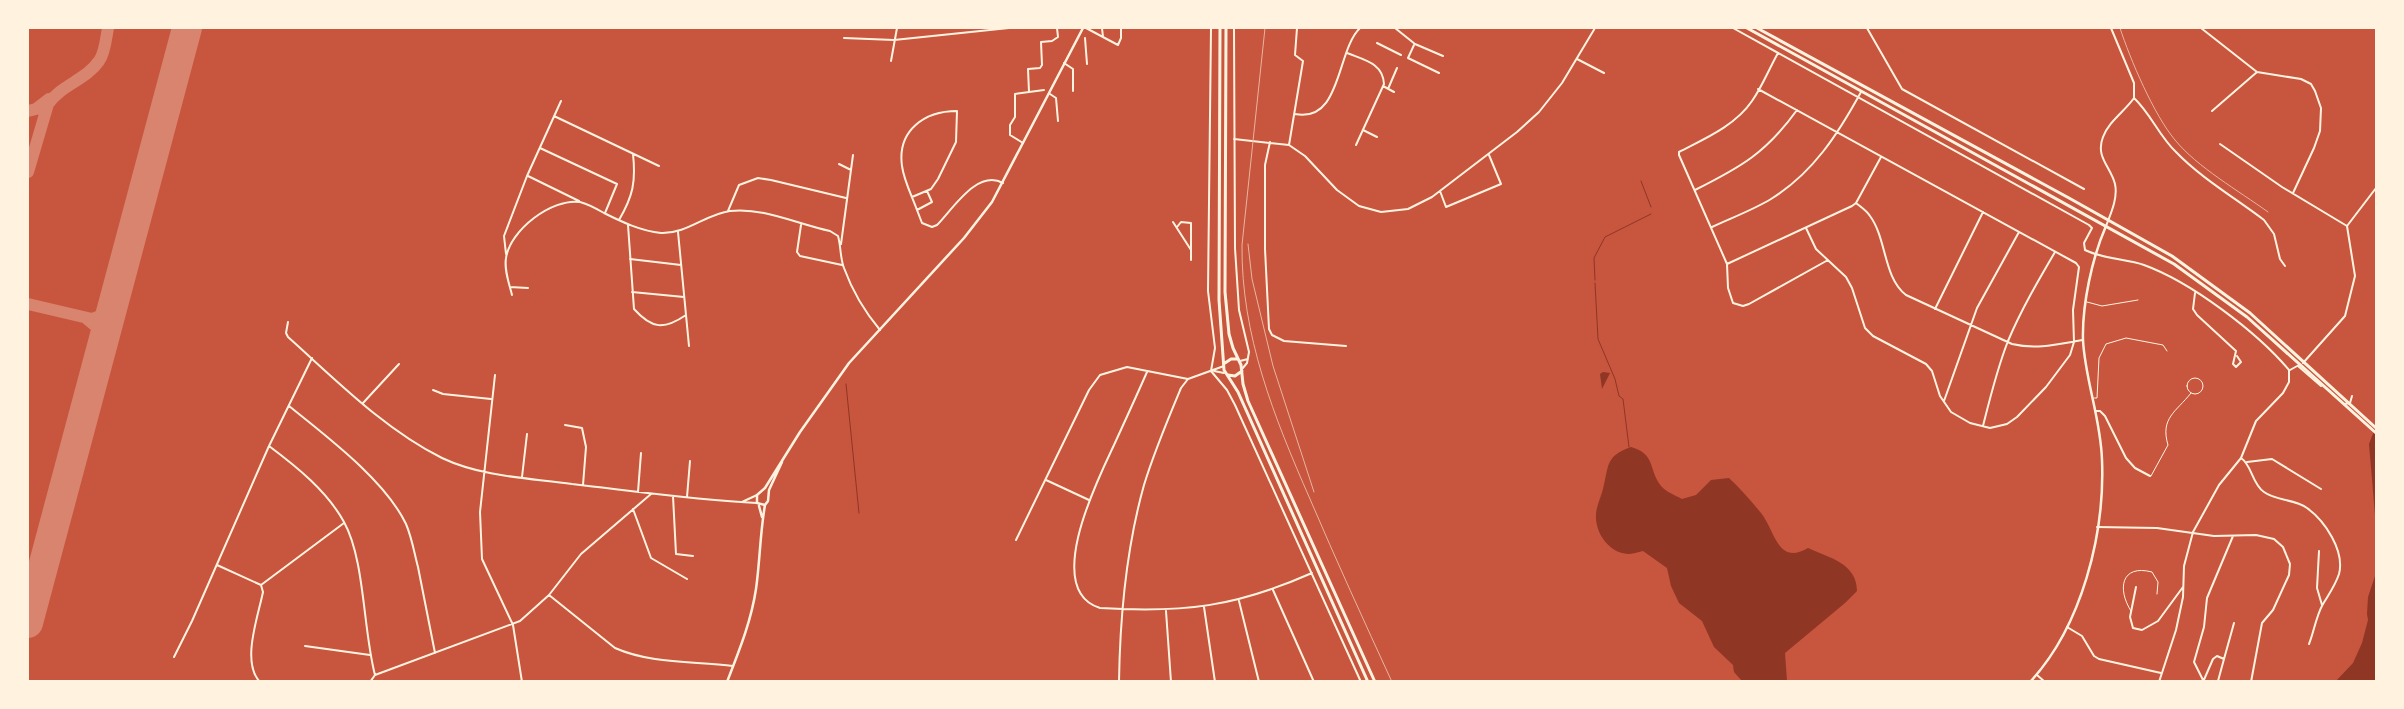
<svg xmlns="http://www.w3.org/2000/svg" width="2404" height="709" viewBox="0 0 2404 709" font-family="Helvetica,sans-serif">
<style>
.water{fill:#8f3625}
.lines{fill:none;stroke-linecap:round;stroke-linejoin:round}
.stream{stroke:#8f3625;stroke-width:1}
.taxiway{stroke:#d8846e;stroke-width:12}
.runway{stroke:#d8846e;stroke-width:30}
.service{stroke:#fff3e0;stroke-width:1}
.minor{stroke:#fff3e0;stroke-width:2}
.tertiary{stroke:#fff3e0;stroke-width:2.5}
.secondary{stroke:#fff3e0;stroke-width:3}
.tram{stroke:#e9b49f;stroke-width:1}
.rail{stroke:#e9b49f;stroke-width:1}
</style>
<rect width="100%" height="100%" fill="#c8553d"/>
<path class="water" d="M1603,372l7,1 -8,16 -2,-15z
M2376,426v101l-7,-83z
M1631,447c25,7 17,22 30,39 5,6 14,9 21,13l14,-4 15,-15 18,-2c12,11 22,23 32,35 14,17 16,53 47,35 21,10 49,15 49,43l-12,12 -60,50 2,28h-45l-8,-9 -1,-7 -19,-18 -12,-26 -23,-18 -8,-17 -4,-18 -24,-17c-5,1 -11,3 -15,3 -19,-1 -33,-21 -32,-39 0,-8 5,-18 7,-26 6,-23 2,-33 28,-42z
M2376,573v108h-40l17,-18 9,-20 6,-23 -1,-6 1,-17z"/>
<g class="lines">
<path class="stream" d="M1641,181l10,26
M1595,280l-1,-22 11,-21 46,-23
M1595,283l3,56 17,40 4,17 4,3 6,48
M846,384l13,129"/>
<path class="taxiway" d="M28,111l8,-2 13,-10
M28,172l20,-68c13,-19 38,-24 51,-43 6,-8 7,-23 9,-33
M28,304l64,15 13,-5 8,-10
M87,319l12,10 3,16
M28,613l3,-4"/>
<path class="runway" d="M28,623l159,-595"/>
<path class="service" d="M2087,302l15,4 36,-6
M2187 386a8 8 0 1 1 16 0a8 8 0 1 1-16 0Z
M2094,398h3l2,-40 7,-14 20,-6 37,7 4,6
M2151,476l17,-31c-8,-27 8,-33 23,-52
M2131,611c-14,-22 -10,-47 21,-39l6,10 -1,12"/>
<path class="minor" d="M1086,28l32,17 3,-7v-10
M1102,28l1,9
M1211,28l-3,263 7,57 -4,23 16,19 8,15 126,277
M1234,28l1,220 4,62 10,42 -2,11 -5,6
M1395,28l20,16 28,12
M1733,28l356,197 3,3 -8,15 1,7c18,9 41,9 59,15 47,17 113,67 145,105v12l-6,11 -27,28 -15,37 -22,27 -26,47 -9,34 -1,31 -7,33 -17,52
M1867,28l35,61 182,100
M2111,28l23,55v15
M2201,28l56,44 44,7 10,5 4,7 6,17 -1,23 -6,17 -21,45
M844,38l50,2 115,-12
M1085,38l2,26
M1377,43l24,12
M1414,45l-6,13 31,15
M1347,53c17,7 36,10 37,31l-28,61
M1778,53c-9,16 -16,34 -26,48 -17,25 -48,38 -73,51v3l48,109 1,24 5,15 10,3 6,-2 79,-44
M1577,59l27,14
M891,61l6,-33
M1064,63l9,6v22
M1383,86l11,6
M1388,89l9,-21
M1758,89l318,174 3,4 -6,43 1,32 -4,13 -24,32 -29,30 -10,7 -17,4 -20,-5 -19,-11 -11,-16 -8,-25 -6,-7 -53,-28 -8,-8 -13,-40 -6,-11 -30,-28 -10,-21
M1029,92l-1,-23 12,-1 2,-3 -1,-23 11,-1 6,-4 -1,-9
M1050,94l6,4 2,23
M2134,98c17,16 25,38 42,54 25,26 59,46 88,68l10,14 6,25 5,7
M2212,111l45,-39
M1295,114c47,9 41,-63 65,-86
M554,116l105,50
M1363,130l14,7
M1234,139l55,6 16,11 32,34 22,16 22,6 27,-3 24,-12 85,-65 22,-20 23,-29 33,-55
M1270,142l-5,23v84l4,80 3,6 12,6 62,5
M1023,143l-13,-8v-10l5,-8v-23l29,-4
M2220,144l62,43 65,39
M1289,145l14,-84 -8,-6 2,-27
M540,148l77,36 -12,29
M839,164l12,6
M528,176l51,25
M1695,190c46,-23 71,-37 102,-80
M1440,191l6,16 55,-23 -12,-29
M912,197l19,-8 7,-10 18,-37 1,-31c-32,0 -60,19 -55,55 2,15 10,30 15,44l15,-8 -5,-11
M1856,203c5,4 11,8 14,13 17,23 13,61 36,79l106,49c25,6 47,0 71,-4
M917,210l5,13 10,4 5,-2c16,-16 40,-56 66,-42
M728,211l11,-26 19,-7 13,2 75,18
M619,220c14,-24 17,-38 14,-66
M1173,222l18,28
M628,225l6,84c18,20 30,21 52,6
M801,225l-4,27 3,4 42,9
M2106,226c5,-13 12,-28 9,-42 -4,-17 -20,-27 -12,-47 6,-16 22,-26 31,-39
M1177,227l4,-5 10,1v37
M1712,227c19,-9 41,-17 59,-28 42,-26 67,-65 90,-107
M678,232l11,114
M841,244l12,-89
M506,254l-2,-18 23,-60 34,-75
M630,259l51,6
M1727,264l125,-58 4,-3 25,-46
M510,287l18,1
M632,292l52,5
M2195,293l-2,16 4,6 39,36 -3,13 3,3 5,-5 -4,-6
M512,295c-3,-12 -8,-25 -6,-37 4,-28 46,-60 74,-56 8,2 17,7 24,11 18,9 37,18 57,20 26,1 45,-19 69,-22 33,-4 67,13 100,20l8,5c3,10 2,22 6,32 8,22 21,44 36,62
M1935,309l48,-97
M288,322l-2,11 2,4c48,43 96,92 154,121 40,19 87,20 130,26 61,7 123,16 185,19
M1240,361l8,-2
M2303,363l42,-47 10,-40 -8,-50 29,-38
M2298,366l23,20
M2290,370l9,-5
M1214,371l10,2
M1147,372c-11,25 -22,49 -33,73 -16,34 -72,145 -14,163 84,5 135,-1 212,-35
M495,375l-15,137 2,47 31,66 9,57
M433,390l10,4 48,5
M1944,401l33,-93 42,-76
M363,403l36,-39
M2344,404l6,-1 2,-7
M289,406c37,30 96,74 117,118 6,14 8,28 12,43 6,29 11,57 17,86
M2095,411h5l5,5 21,42 9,10 15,8
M565,425l17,3 4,19 -3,38
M1983,426c7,-28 14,-57 25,-85 13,-31 30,-60 47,-89
M269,446c28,21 58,45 75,76 21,38 19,108 31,153l-5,7
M2241,458c11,7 11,26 23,34 12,9 31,7 43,16 18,13 38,43 32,66 -4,12 -10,20 -16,30 -7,12 -9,28 -14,40
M2247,462l25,-3 49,30
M522,477l5,-43
M1046,480l43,20
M638,492l3,-39
M673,496l3,58 17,2
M687,497l3,-36
M742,502l15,-7
M633,509l18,49 36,21
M2097,527l60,1 57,8 42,-1 18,4 9,8 7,17 -1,11 -16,35 -11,13 -11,59
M1016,540l73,-150 11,-15 27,-8 61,12
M2319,551l-2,37 5,17
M217,565l44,20 2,7c-5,25 -22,70 -3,90
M261,585l83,-62
M2136,587l-6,30 3,11 9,2 16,-9 25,-34
M1273,590l41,92
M549,595l66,53c36,16 79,13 118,18
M1239,601l20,81
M1204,607l11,75
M1166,611l5,71
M2067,627l15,9 12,20 5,3 62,14
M305,646l65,9
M174,657l18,-36 77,-175 43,-88
M2224,659l10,-36
M375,675l145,-54 29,-26 32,-41 70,-60
M2037,675l8,7
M2203,680l-9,-18 10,-35 3,-29 26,-62
M1119,682c1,-67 7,-133 25,-197 10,-33 24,-66 37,-97l7,-9 36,-13
M2203,682l10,-23 4,-3 7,3 -6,22"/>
<path class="tertiary" d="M765,505l-8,-2v-8l8,-7 35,-56 49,-69 115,-125 28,-36 91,-174
M759,506l3,11
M727,682c12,-31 24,-60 29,-93 4,-28 4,-56 9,-84l3,-4 1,-11 13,-28
M2030,682c52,-56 75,-148 72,-222 -1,-41 -17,-80 -19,-120 -1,-35 9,-82 23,-114"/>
<path class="secondary" d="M1220,28l-1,272 5,70 14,22 130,290
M1226,28l-1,264 4,42 4,14 8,17 2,19 5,17 127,281
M1747,28l427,236 73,53 129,116
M1757,28l312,170 103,58 78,57 126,115
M1225,363l6,-4h7
M1228,375l7,1 7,-5"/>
<path class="tram" d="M2120,28c10,31 34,87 55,112 22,27 64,51 93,72"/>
<path class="rail" d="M1265,28l-23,217c-1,90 32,172 68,254 26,61 54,122 82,183
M1248,244l4,35 21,87 41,126"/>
</g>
<rect width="2404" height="709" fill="none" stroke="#fff3e0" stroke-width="58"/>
</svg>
